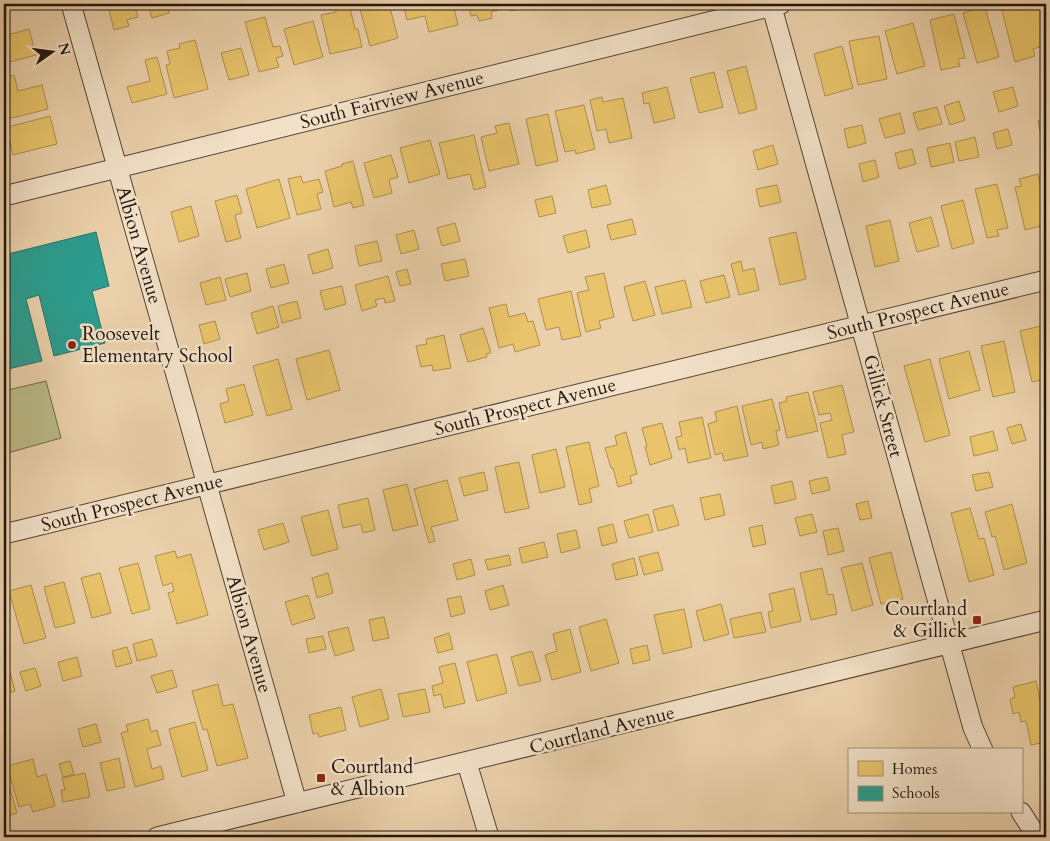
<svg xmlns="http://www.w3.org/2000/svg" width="1050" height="841" viewBox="0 0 1050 841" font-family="Cardo,serif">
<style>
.green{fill:#baba87;stroke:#6e684a}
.homes{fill:#e9c46a;stroke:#ad904e}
.schools{fill:#2a9d8f;stroke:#277568}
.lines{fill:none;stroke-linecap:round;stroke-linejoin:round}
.minor-casing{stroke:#544635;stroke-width:21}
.minor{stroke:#f2e1c8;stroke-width:19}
.poi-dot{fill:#8f2418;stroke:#f2e1c8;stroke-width:2}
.labels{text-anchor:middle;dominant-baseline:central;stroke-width:5;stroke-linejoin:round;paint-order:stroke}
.street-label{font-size:19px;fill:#21170e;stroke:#f2e1c8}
.poi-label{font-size:19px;fill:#21170e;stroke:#f2e1c8;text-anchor:start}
</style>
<rect width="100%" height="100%" fill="#ebd1ab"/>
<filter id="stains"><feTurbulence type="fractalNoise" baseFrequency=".004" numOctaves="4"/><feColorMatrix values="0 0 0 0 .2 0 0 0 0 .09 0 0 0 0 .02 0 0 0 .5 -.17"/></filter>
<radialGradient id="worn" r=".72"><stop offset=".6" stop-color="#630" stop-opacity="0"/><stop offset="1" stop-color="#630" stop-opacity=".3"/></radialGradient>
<path class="green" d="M46,381l15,57 -57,16v-63z"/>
<path class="homes" d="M134,4l4,13 -11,3 2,6 -15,4 -5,-20z
M148,4h18l3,9 -17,5z
M334,4h15l6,25h3l4,18 -32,7 -9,-39 15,-3z
M379,4h10l9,34 -28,8 -10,-37z
M403,4h53l1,3 -3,1 4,17 -29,7 -4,-16 -18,4z
M468,4h29l1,6 -7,2 1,6 -13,3 -2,-6 -6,1z
M509,4h28l1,1 -27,6z
M1012,4h34v41l-13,4 2,7 -20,6 -14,-55z
M985,7l14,50 -22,6 -14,-50z
M954,14l11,44 -7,1 2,7 -19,4 -11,-50z
M265,17l8,30 7,-1 3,10 -7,2 3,9 -20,5 -14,-50z
M313,21l10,36 -29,8 -10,-36z
M913,23l12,43 -28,8 -12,-43z
M29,29l7,26 -26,7 -6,-26z
M879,36l8,43 -29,6 -9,-44z
M195,40l13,49 -34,9 -8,-33 4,-1 -3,-13 13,-3 -1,-4z
M842,46l11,42 -28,8 -11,-42z
M241,48l8,27 -20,5 -8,-27z
M157,57l10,37 -35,9 -5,-16 23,-6 -5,-21z
M746,66l11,43 -18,5 -12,-43z
M714,72l9,35 -24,6 -9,-35z
M14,75l4,16 24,-6 6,24 -40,10 -4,-16v-25z
M667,87l8,31 -21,5 -5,-20 -5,1 -2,-11z
M1013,87l5,19 -19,6 -6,-20z
M602,97l1,5 20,-4 9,40 -23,5 -3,-14 -9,2 -7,-31z
M959,101l6,19 -15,5 -6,-19z
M584,105l11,44 -19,5 -1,-4 -10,2 -10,-41z
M937,107l5,17 -24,6 -5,-17z
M900,113l5,20 -20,5 -6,-19z
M548,114l10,47 -22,5 -10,-47z
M50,116l7,28 -44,11 -4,-18 -5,1v-10z
M1046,119v20l-4,1 -4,-19z
M509,123l10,41 -30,7 -8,-34 16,-4 -2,-7z
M862,125l4,18 -18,5 -4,-19z
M1008,129l4,16 -15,4 -4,-16z
M474,135l12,52 -12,3 -4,-16 -22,5 -9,-36z
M975,137l4,20 -20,4 -4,-19z
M430,140l10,34 -31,9 -9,-35z
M950,143l4,19 -23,5 -4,-19z
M773,145l5,19 -20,6 -5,-19z
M912,149l4,15 -17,5 -4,-16z
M391,155l7,22 -9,3 3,13 -18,5 -10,-35z
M875,160l4,17 -16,5 -4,-18z
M353,161l11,44 -11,3 -2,-6 -17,5 -9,-36 17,-5v-2z
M1038,174l8,37v14l-21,5 -10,-43 6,-1 -2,-7z
M301,176l2,7 16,-4 4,13 -6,2 4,15 -24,6 -9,-36z
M279,179l11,39 -33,10 -11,-39z
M997,184l11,44 -11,2 2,6 -12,2 -12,-49z
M606,185l5,19 -19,4 -4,-18z
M777,185l4,17 -21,5 -4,-18z
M237,195l5,18 -7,2 6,23 -15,4 -11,-41z
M552,196l4,17 -17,4 -4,-17z
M963,200l11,43 -22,6 -11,-43z
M191,206l8,30 -20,6 -8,-30z
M931,217l8,29 -22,6 -8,-29z
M632,219l4,15 -25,6 -4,-15z
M890,220l9,41 -24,6 -9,-41z
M455,223l5,18 -18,5 -5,-18z
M414,230l5,19 -18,5 -5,-19z
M586,230l4,17 -22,6 -5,-17z
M796,232l10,47 -26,6 -11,-47z
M377,241l5,20 -23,5 -4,-20z
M328,249l5,19 -20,6 -5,-19z
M465,259l4,17 -24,5 -4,-17z
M741,261l2,10 11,-3 5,22 -20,5 -8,-31z
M284,264l5,19 -18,5 -5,-19z
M407,269l4,15 -11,2 -4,-14z
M247,273l4,18 -21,6 -5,-18z
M604,273l10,44 -15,4 2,7 -15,4 -9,-39 12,-3 -4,-13z
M724,275l6,22 -24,6 -6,-22z
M388,276l7,25 -10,2 -1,-5 -9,2 2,6 -15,5 -7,-26z
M220,277l6,23 -20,5 -6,-22z
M685,280l7,27 -30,7 -7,-27z
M645,281l10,34 -22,6 -9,-34z
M342,286l4,18 -21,6 -5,-19z
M571,291l10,45 -19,4 -3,-13 -13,3 -8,-31z
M297,301l4,17 -19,5 -4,-17z
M506,304l3,13 16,-4 3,9 5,-1 7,24 -25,7 -2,-8 -14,4 -10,-40z
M273,306l6,21 -22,7 -6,-21z
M215,321l5,18 -16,5 -5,-19z
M1041,326l5,23v30l-14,3 -12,-51z
M483,328l8,25 -5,1 1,3 -19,5 -8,-27z
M444,335l7,33 -18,3 -1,-6 -11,2 -5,-21 11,-2 -1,-5z
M1004,341l11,51 -22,5 -12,-51z
M329,350l11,40 -33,10 -11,-41z
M969,351l11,39 -31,9 -10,-40z
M278,359l14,50 -25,7 -14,-50z
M930,359l20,76 -25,7 -21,-76z
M244,384l9,31 -28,8 -5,-19 9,-3 -3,-12z
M842,385l12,47 -12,3 4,19 -18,4 -8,-35 12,-3 -2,-7 -11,2 -6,-23z
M808,392l10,39 -31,7 -8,-35 8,-2 -1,-4z
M772,399l8,31 -4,1 3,14 -16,4 -1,-7 -11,3 -9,-39z
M737,406l11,50 -24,5 -2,-8 -7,2 -7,-31 9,-3 -2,-9z
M702,417l9,41 -23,5 -3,-15 -6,2 -3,-13 6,-1 -3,-14z
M662,423l10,35 -22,7 -5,-18 2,-1 -5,-18z
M1021,424l5,16 -14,4 -5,-16z
M993,431l5,19 -24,6 -4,-19z
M626,432l11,42 -7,2 2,7 -14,4 -5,-19h-2l-6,-20 12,-3 -2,-9z
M589,442l10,44 -10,3 3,13 -13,3 -13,-58z
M556,449l9,38 -25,6 -8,-38z
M519,462l10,46 -24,5 -10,-46z
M484,472l4,18 -24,6 -5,-18z
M989,472l4,15 -17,4 -4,-16z
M827,477l3,13 -18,4 -3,-13z
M447,480l11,40 -27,7 4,14 -6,2 -15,-54z
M792,481l4,18 -21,5 -4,-18z
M407,484l11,41 -25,6 -10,-41z
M720,494l5,21 -20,5 -5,-22z
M368,498l7,32 -12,3 -2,-9 -18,4 -5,-23z
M868,501l4,17 -12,2 -4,-16z
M1012,504l15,59 -23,7 -9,-34 -3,1 -7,-25z
M673,505l6,20 -21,6 -5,-21z
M970,508l9,31 5,-1 10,37 -25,7 -18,-69z
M328,510l10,39 -26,7 -11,-39z
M648,514l5,18 -24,6 -5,-17z
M812,514l5,18 -17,4 -5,-18z
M283,523l6,19 -25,8 -6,-20z
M613,524l4,18 -15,4 -4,-18z
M762,525l4,19 -13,3 -4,-19z
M838,528l6,23 -16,4 -5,-24z
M576,530l4,18 -19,5 -4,-19z
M544,542l4,15 -26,6 -3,-15z
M175,551l2,7 14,-4 17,61 -31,9 -9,-31 6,-2 -2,-8 -9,3 -8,-30z
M658,552l5,18 -19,5 -5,-18z
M891,552l12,47 -22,5 -12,-46z
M509,555l2,10 -23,5 -3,-10z
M634,558l4,17 -22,5 -4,-16z
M471,559l4,16 -18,5 -4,-16z
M138,563l12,46 -18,5 -13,-46z
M862,563l11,42 -21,6 -11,-43z
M822,568l6,27 5,-1 4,20 -26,6 -11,-47z
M100,573l11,40 -19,5 -11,-40z
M328,573l5,20 -16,5 -5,-20z
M64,582l11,41 -20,5 -11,-41z
M31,585l15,53 -22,6 -15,-53z
M503,585l6,20 -19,5 -5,-19z
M794,588l7,33 -30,7 -3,-16 5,-1 -4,-17z
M308,595l7,23 -23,7 -7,-23z
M461,596l4,17 -14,4 -4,-18z
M721,604l8,30 -25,7 -8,-30z
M684,609l8,38 -29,7 -9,-39z
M761,612l5,20 -32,6 -4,-19z
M384,617l5,21 -16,3 -4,-21z
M606,619l13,44 -28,8 -12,-44z
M348,627l6,23 -19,6 -7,-24z
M570,629l11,43 -29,8 -7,-25 12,-4 -4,-17z
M449,633l4,16 -15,4 -4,-15z
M323,636l3,13 -17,4 -3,-14z
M152,639l5,17 -20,5 -4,-17z
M647,645l3,15 -17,4 -3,-15z
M127,647l5,16 -16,4 -4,-16z
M532,651l9,30 -22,5 -8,-29z
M497,654l10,39 -30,8 -10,-39z
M77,657l5,19 -19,5 -5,-19z
M455,663l10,40 -21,5 -3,-14 -7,2 -2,-10 11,-3 -4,-16z
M35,668l6,18 -15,5 -6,-19z
M172,670l5,17 -20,6 -6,-17z
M10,672l5,19 -11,3v-20z
M1036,681l10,45v16l-15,3 -5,-24 -5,1 -2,-10 -6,2 -3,-15 5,-2 -2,-10z
M218,684l5,22 10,-2 15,54 -31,8 -10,-37 -4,1 -11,-39z
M381,689l8,30 -29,8 -8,-30z
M425,689l5,23 -27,5 -5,-23z
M341,707l5,23 -27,7 -1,-4 -5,1 -4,-19z
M148,719l3,13 6,-2 4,15 -14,4 5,20 9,-3 3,13 -29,8 -14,-54 7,-2 -2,-6z
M195,722l13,48 -26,7 -13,-48z
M96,724l5,18 -18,5 -5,-18z
M119,758l6,29 -18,4 -7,-28z
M33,759l4,18 9,-3 9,32 -22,6 -3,-8 -11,3 -12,-41z
M70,761l4,13 -11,3 -4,-13z
M85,773l5,24 -27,5 -2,-12h4l-3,-12z
M9,785l8,28 -13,4v-31z"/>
<path class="schools" d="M96,232l13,54 -17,5 13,52 -51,13 -15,-61 -13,4 16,62 -38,9v-115z"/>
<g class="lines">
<g class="minor-casing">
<path id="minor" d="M71,4l226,799
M771,4l202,724 10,22
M4,196l777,-192
M4,534l1042,-254
M467,763l22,74
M1021,812l16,25
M157,837l889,-217"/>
</g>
<use href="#minor" class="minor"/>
</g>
<g class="poi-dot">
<circle cx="72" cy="345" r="5"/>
<rect x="972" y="615" width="10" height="10" rx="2.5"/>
<rect x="316" y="773" width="10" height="10" rx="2.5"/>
</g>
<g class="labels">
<g class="street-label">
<text transform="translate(392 100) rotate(-14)">South Fairview Avenue</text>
<text transform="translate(139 245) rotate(74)">Albion Avenue</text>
<text transform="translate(918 311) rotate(-14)">South Prospect Avenue</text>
<text transform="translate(883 406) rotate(75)">Gillick Street</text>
<text transform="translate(525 407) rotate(-14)">South Prospect Avenue</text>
<text transform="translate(132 503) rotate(-14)">South Prospect Avenue</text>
<text transform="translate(249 634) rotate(74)">Albion Avenue</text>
<text transform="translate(602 730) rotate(-14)">Courtland Avenue</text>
</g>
<g class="poi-label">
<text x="82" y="334">Roosevelt<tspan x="82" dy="22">Elementary School</tspan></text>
<text x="967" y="609" text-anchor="end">Courtland<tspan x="967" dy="22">&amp; Gillick</tspan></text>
<text x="331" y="767">Courtland<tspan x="331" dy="22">&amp; Albion</tspan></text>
</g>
</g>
<rect width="1050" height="841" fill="none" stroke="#ebd1ab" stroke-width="20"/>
<rect x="5" y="5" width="1040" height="831" fill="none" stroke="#21170e" stroke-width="2.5"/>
<rect x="10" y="10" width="1030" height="821" fill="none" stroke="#21170e"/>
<rect x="848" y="748" width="175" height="65" fill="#f2e1c8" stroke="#9e907e"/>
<rect x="858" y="761" width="25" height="15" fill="#e9c46a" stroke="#9e907e"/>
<text x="892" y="774" font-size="15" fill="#21170e">Homes</text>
<rect x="858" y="786" width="25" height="15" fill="#2a9d8f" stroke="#9e907e"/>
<text x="892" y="798" font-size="15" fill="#21170e">Schools</text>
<g transform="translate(52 52) rotate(76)" stroke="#f2e1c8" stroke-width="4" paint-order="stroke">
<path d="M0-4L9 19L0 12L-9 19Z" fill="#21170e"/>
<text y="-8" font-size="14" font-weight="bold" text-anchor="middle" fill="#21170e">N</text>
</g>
<rect width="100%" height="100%" filter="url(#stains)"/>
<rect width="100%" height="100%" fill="url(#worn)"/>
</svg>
